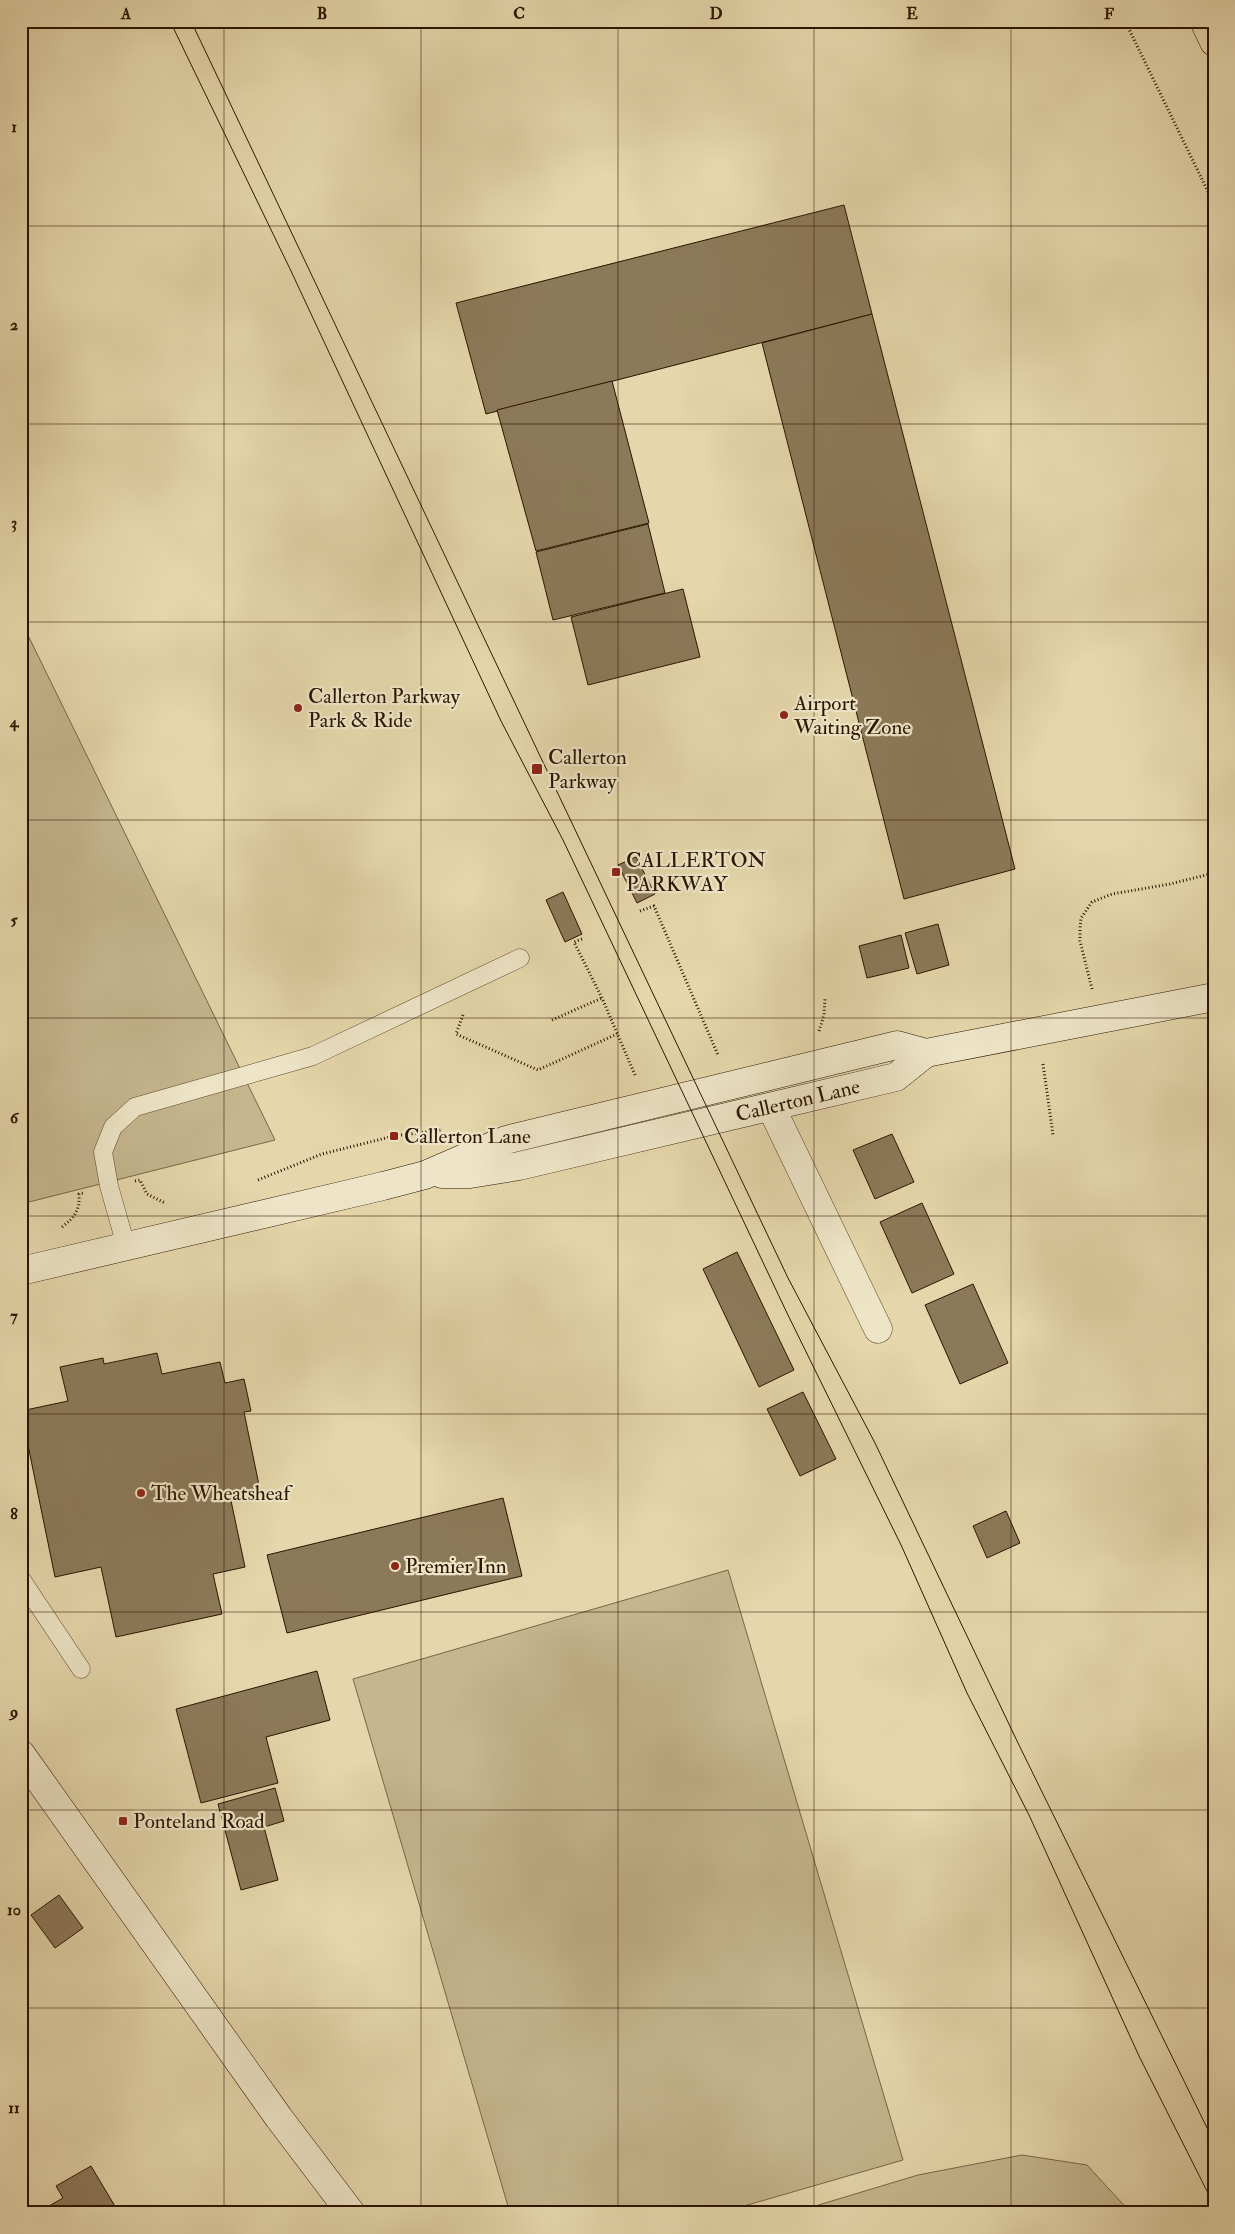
<svg xmlns="http://www.w3.org/2000/svg" width="1235" height="2234" font-family="'IM FELL Double Pica',serif">
	<style>
		.green { fill: #c5b68e; stroke: #786547 }
		.building { fill: #8c7959; stroke: #2b1400 }
		.lines { fill: none; stroke-linecap: round; stroke-linejoin: round }
		.lane-casing { stroke: #5a452b; stroke-width: 19 }
		.street-casing { stroke: #5a452b; stroke-width: 29 }
		.secondary-casing { stroke: #2b1400; stroke-width: 29 }
		.highway-casing { stroke: #2b1400; stroke-width: 29 }
		.path { stroke: #2b1400; stroke-width: 3; stroke-dasharray: 1 2.5; stroke-linecap: butt }
		.lane { stroke: #eee5c8; stroke-width: 18 }
		.street { stroke: #eee5c8; stroke-width: 28 }
		.secondary { stroke: #eee5c8; stroke-width: 28 }
		.highway { stroke: #e5d7ab; stroke-width: 28 }
		.tram { stroke: #2b1400; stroke-width: 1 }
		.grid { fill: none; stroke: #2b1400; stroke-width: 1; stroke-opacity: 0.55 }
		.poi-dot { fill: #8f2418; stroke: #eee5c8; stroke-width: 2 }
		.labels { text-anchor: middle; stroke-width: 4.5; stroke-linejoin: round; paint-order: stroke }
		.poi-label { font-size: 21px; fill: #2b1400; stroke: #eee5c8; text-anchor: start }
		.street-label { font-size: 21px; fill: #2b1400; stroke: #eee5c8 }
		.neatline { fill: none; stroke: #2b1400; stroke-width: 2 }
		.grid-label { font-size: 16px; text-anchor: middle; font-weight: bold; fill: #2b1400 }
	</style>
	<rect width="100%" height="100%" fill="#e5d7ab"/>
	<filter id="stains"><feTurbulence type="fractalNoise" baseFrequency=".004" numOctaves="4"/><feColorMatrix values="0 0 0 0 .2 0 0 0 0 .09 0 0 0 0 .02 0 0 0 .5 -.17"/></filter>
	<radialGradient id="worn" r=".72"><stop offset=".6" stop-color="#630" stop-opacity="0"/><stop offset="1" stop-color="#630" stop-opacity=".3"/></radialGradient>
	<!-- green -->
	<g class="green">
		<polygon points="21,621 275,1140 21,1204"/>
		<polygon points="728,1570 903,2160 720,2213 510,2213 353,1679"/>
		<polygon points="1022,2155 1087,2165 1131,2213 792,2213 918,2175"/>
	</g>
	<!-- building -->
	<g class="building">
		<polygon points="844,205 872,314 486,414 456,303"/>
		<polygon points="872,314 1015,869 904,899 762,343"/>
		<polygon points="612,381 649,523 536,551 497,410"/>
		<polygon points="648,524 665,593 553,620 536,552"/>
		<polygon points="683,589 700,657 588,685 571,617"/>
		<polygon points="636,857 655,894 637,903 618,865"/>
		<polygon points="563,892 582,934 565,942 546,900"/>
		<polygon points="938,924 949,965 917,974 905,933"/>
		<polygon points="901,935 909,968 867,978 859,946"/>
		<polygon points="892,1134 914,1182 875,1199 853,1150"/>
		<polygon points="922,1203 954,1274 912,1293 880,1222"/>
		<polygon points="737,1252 794,1370 759,1387 703,1269"/>
		<polygon points="973,1284 1008,1363 960,1384 925,1305"/>
		<polygon points="157,1353 162,1374 220,1362 225,1383 244,1379 251,1411 244,1412 260,1490 230,1496 245,1567 213,1574 222,1614 116,1637 101,1567 55,1577 21,1411 68,1401 60,1367 103,1358 104,1364"/>
		<polygon points="803,1392 836,1459 800,1476 767,1409"/>
		<polygon points="503,1498 522,1576 287,1633 267,1555"/>
		<polygon points="1006,1511 1020,1543 987,1558 973,1526"/>
		<polygon points="317,1671 330,1720 266,1737 278,1783 201,1803 176,1709"/>
		<polygon points="275,1788 284,1821 264,1827 278,1880 241,1890 218,1804"/>
		<polygon points="59,1895 83,1928 55,1948 31,1915"/>
		<polygon points="91,2166 119,2213 53,2213 49,2206 63,2198 56,2186"/>
	</g>
	<g class="lines">
		<defs>
			<g id="lane">
				<polyline points="126,1246 109,1186 103,1152 113,1127 135,1107 313,1056 520,958"/>
				<polyline points="21,1579 81,1669"/>
			</g>
			<polyline id="street" points="771,1107 878,1329"/>
			<g id="secondary">
				<path id="s1" d="M442,1174H470L519,1166L896,1077L926,1053"/>
				<polyline points="21,1271 383,1186 425,1175 506,1140 897,1045 926,1053 1214,997"/>
				<polyline points="21,1754 279,2118 351,2213"/>
			</g>
			<polyline id="highway" points="1204,21 1214,42"/>
		</defs>
		<!-- lane casing -->
		<use href="#lane" class="lane-casing"/>
		<!-- street casing -->
		<use href="#street" class="street-casing"/>
		<!-- secondary casing -->
		<use href="#secondary" class="secondary-casing"/>
		<!-- highway casing -->
		<use href="#highway" class="highway-casing"/>
		<!-- path -->
		<g class="path">
			<polyline points="1125,21 1214,204"/>
			<polyline points="640,911 654,906 718,1055"/>
			<polyline points="582,939 574,942 602,998 635,1075"/>
			<polyline points="1092,989 1080,941 1080,929 1081,918 1092,902 1112,894 1170,884 1214,873"/>
			<polyline points="463,1015 456,1034 538,1070 617,1034"/>
			<polyline points="552,1020 602,998"/>
			<polyline points="819,1031 824,1015 825,999"/>
			<polyline points="1043,1064 1053,1135"/>
			<polyline points="258,1180 322,1154 394,1136 442,1130"/>
			<polyline points="135,1181 140,1180 147,1194 165,1203"/>
			<path d="M62,1227C75,1217 80,1210 79,1194L83,1193"/>
		</g>
		<!-- lane -->
		<use href="#lane" class="lane"/>
		<!-- street -->
		<use href="#street" class="street"/>
		<!-- secondary -->
		<use href="#secondary" class="secondary"/>
		<!-- highway -->
		<use href="#highway" class="highway"/>
		<!-- tram -->
		<g class="tram">
			<polyline points="170,21 291,271 501,721 563,840 787,1313 902,1547 967,1693 1029,1815 1139,2056 1214,2205"/>
			<polyline points="191,21 788,1278 875,1443 1018,1743 1214,2142"/>
		</g>
	</g>
	<!-- grid -->
	<path class="grid" d="M224,21V2213M421,21V2213M618,21V2213M814,21V2213M1011,21V2213M21,226H1214M21,424H1214M21,622H1214M21,820H1214M21,1018H1214M21,1216H1214M21,1414H1214M21,1612H1214M21,1810H1214M21,2008H1214"/>
	<!-- markers -->
	<g class="poi-dot">
		<circle cx="298" cy="708" r="5"/>
		<circle cx="784" cy="715" r="5"/>
		<rect x="531" y="763" width="12" height="12" rx="2.5"/>
		<rect x="611" y="867" width="10" height="10" rx="2.5"/>
		<rect x="389" y="1131" width="10" height="10" rx="2.5"/>
		<circle cx="141" cy="1493" r="5"/>
		<circle cx="395" cy="1566" r="5"/>
		<rect x="118" y="1816" width="10" height="10" rx="2.5"/>
	</g>
	<g class="labels">
		<!-- poi labels -->
		<g class="poi-label">
			<text x="308" y="703">Callerton Parkway<tspan x="308" dy="24">Park &amp; Ride</tspan></text>
			<text x="794" y="710">Airport<tspan x="794" dy="24">Waiting Zone</tspan></text>
			<text x="548" y="764">Callerton<tspan x="548" dy="24">Parkway</tspan></text>
			<text x="626" y="867">CALLERTON<tspan x="626" dy="24">PARKWAY</tspan></text>
			<text x="404" y="1143">Callerton Lane</text>
			<text x="151" y="1500">The Wheatsheaf</text>
			<text x="405" y="1573">Premier Inn</text>
			<text x="133" y="1828">Ponteland Road</text>
		</g>
		<!-- street labels -->
		<g class="street-label">
			<text dy="7" stroke="none"><textPath href="#s1" startOffset="364">Callerton Lane</textPath></text>
		</g>
	</g>
	<!-- margin -->
	<rect width="1235" height="2234" fill="none" stroke="#e5d7ab" stroke-width="55"/>
	<rect x="28" y="28" width="1180" height="2178" class="neatline"/>
	<g class="grid-label">
		<text x="126" y="19">A</text>
		<text x="322" y="19">B</text>
		<text x="519" y="19">C</text>
		<text x="716" y="19">D</text>
		<text x="912" y="19">E</text>
		<text x="1109" y="19">F</text>
		<text x="14" y="132">1</text>
		<text x="14" y="330">2</text>
		<text x="14" y="528">3</text>
		<text x="14" y="727">4</text>
		<text x="14" y="925">5</text>
		<text x="14" y="1123">6</text>
		<text x="14" y="1321">7</text>
		<text x="14" y="1519">8</text>
		<text x="14" y="1717">9</text>
		<text x="14" y="1915">10</text>
		<text x="14" y="2113">11</text>
	</g>
	<rect width="100%" height="100%" filter="url(#stains)"/>
	<rect width="100%" height="100%" fill="url(#worn)"/>
</svg>
